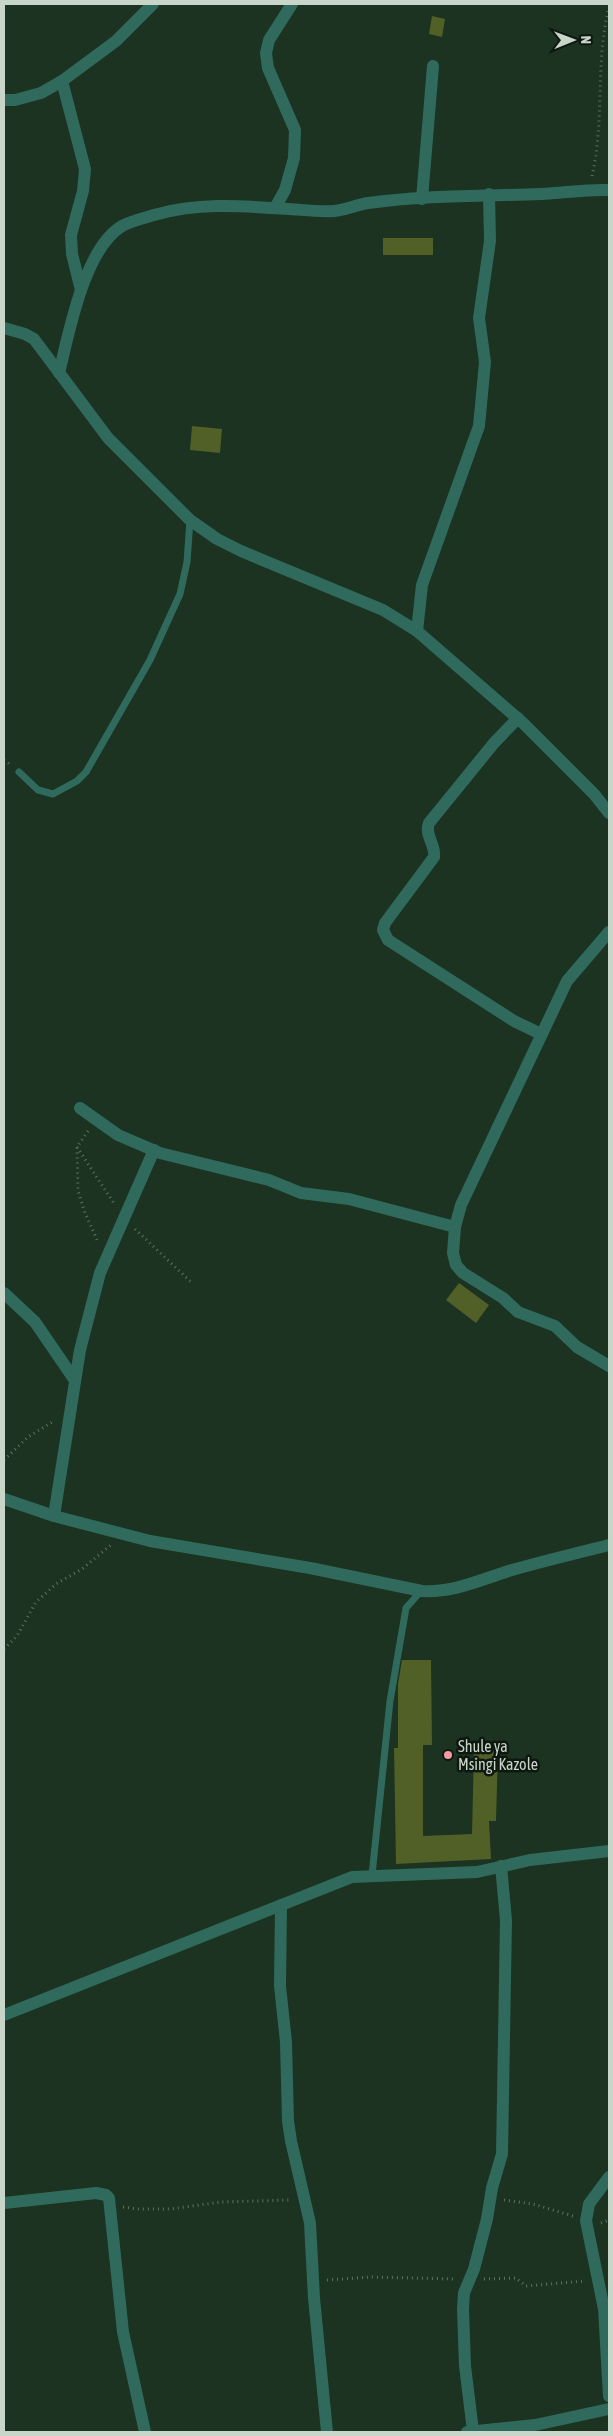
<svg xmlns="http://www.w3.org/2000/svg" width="613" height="2436" font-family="'Asap Condensed',sans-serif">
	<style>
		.building { fill: #506026 }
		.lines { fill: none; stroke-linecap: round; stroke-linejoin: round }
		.path { stroke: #5d7261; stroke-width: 3; stroke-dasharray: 1 4; stroke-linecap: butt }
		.service { stroke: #2f6a5d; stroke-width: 7 }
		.minor { stroke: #2f6a5d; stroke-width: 12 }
		.poi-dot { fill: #f49aa2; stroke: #0e1810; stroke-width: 2 }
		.labels { text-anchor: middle; stroke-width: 5; stroke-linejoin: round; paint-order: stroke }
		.poi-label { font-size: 16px; fill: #c8d6ca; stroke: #0e1810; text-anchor: start }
	</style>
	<rect width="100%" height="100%" fill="#1b3320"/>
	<!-- building -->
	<g class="building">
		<polygon points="432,16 445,19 442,37 429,34"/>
		<rect x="383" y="238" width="50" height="17"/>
		<polygon points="192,426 222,429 220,453 190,450"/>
		<polygon points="459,1283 489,1305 476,1323 446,1300"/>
		<polygon points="402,1660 431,1660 432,1745 423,1745 423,1836 472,1834 474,1750 498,1750 496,1821 489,1821 491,1859 396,1864 394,1748 398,1748 398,1684"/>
	</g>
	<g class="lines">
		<!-- path -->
		<g class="path">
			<path d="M592,176C605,120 595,62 609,7"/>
			<polyline points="4,760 11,765"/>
			<polyline points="88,1131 77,1147 78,1191 85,1213 98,1242"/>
			<polyline points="77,1147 115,1205"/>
			<polyline points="135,1229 192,1283"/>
			<polyline points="4,1460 28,1437 54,1421"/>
			<polyline points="4,1649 17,1636 36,1602 56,1584 82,1569 111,1545"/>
			<polyline points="504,2200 533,2204 573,2216"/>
			<polyline points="123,2207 137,2209 171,2209 221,2202 290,2200"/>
			<polyline points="601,2223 609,2220"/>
			<polyline points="484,2279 516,2278 526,2286 585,2281"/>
			<polyline points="327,2280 370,2277 455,2279"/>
		</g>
		<!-- service -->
		<g class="service">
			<polyline points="19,772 38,790 53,794 77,781 86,772 150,660 180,594 187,562 190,520"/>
			<polyline points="372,1875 390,1701 406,1608 421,1591"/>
		</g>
		<!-- minor -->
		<g class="minor">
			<polyline points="62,81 85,169 83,191 71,235 72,254 81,290"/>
			<polyline points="4,100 15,100 41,93 62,81 116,41 153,4"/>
			<polyline points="422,199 433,66"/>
			<polyline points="275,208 285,190 294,158 295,130 268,68 266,53 269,40 292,4"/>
			<polyline points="4,328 25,334 34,339 108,438 190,520 217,539 241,551 383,610 417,631 523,723 594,794 609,813"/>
			<path d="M59,373C69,333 84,249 122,226C131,221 144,218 154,215C199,202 243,206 289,209C304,210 319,212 334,211C346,210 356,205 368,203C425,195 484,196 541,194C564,193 586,189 609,190"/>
			<polyline points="417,631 422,585 479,426 485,362 479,318 490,241 489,194"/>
			<path d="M518,718L494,743L429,823C424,835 436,845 434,857L385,923L383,930L388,940L514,1021L541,1034"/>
			<polyline points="609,932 567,981 461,1205 455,1227 453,1253 456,1265 463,1273 503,1298 518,1312 555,1326 577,1347 609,1366"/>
			<polyline points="80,1108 118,1135 160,1153 269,1180 301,1193 349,1199 455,1227"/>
			<polyline points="4,1293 35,1322 74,1379"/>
			<path d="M4,1499L54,1516L150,1541L310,1568L422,1591C454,1593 482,1579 512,1570C544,1561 577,1553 609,1545"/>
			<polyline points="54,1516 80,1350 100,1273 154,1150"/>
			<polyline points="281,1905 280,1986 286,2042 288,2121 291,2141 310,2223 314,2298 327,2432"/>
			<polyline points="4,2015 352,1877 477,1872 530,1860 609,1851"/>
			<polyline points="609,2177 589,2204 586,2221 604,2309 609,2396"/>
			<polyline points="4,2203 96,2193 106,2195 109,2198 123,2332 145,2432"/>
			<polyline points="473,2431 465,2366 463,2309 464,2293 474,2269 487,2219 492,2188 502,2154 506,1920 501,1866"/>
			<polyline points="467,2432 535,2425 609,2409"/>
		</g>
	</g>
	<!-- markers -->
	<circle class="poi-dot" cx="448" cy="1755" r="5"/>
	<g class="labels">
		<!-- poi labels -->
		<g class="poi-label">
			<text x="458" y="1752">Shule ya<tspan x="458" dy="18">Msingi Kazole</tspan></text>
		</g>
	</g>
	<!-- border -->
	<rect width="613" height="2436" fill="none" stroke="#c8d6ca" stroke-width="10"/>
	<!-- north arrow -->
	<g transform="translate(573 40) rotate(89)" stroke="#0e1810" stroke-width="4" paint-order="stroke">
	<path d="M0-4L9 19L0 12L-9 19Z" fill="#c8d6ca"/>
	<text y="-8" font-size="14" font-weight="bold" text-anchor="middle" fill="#c8d6ca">N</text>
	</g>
</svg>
